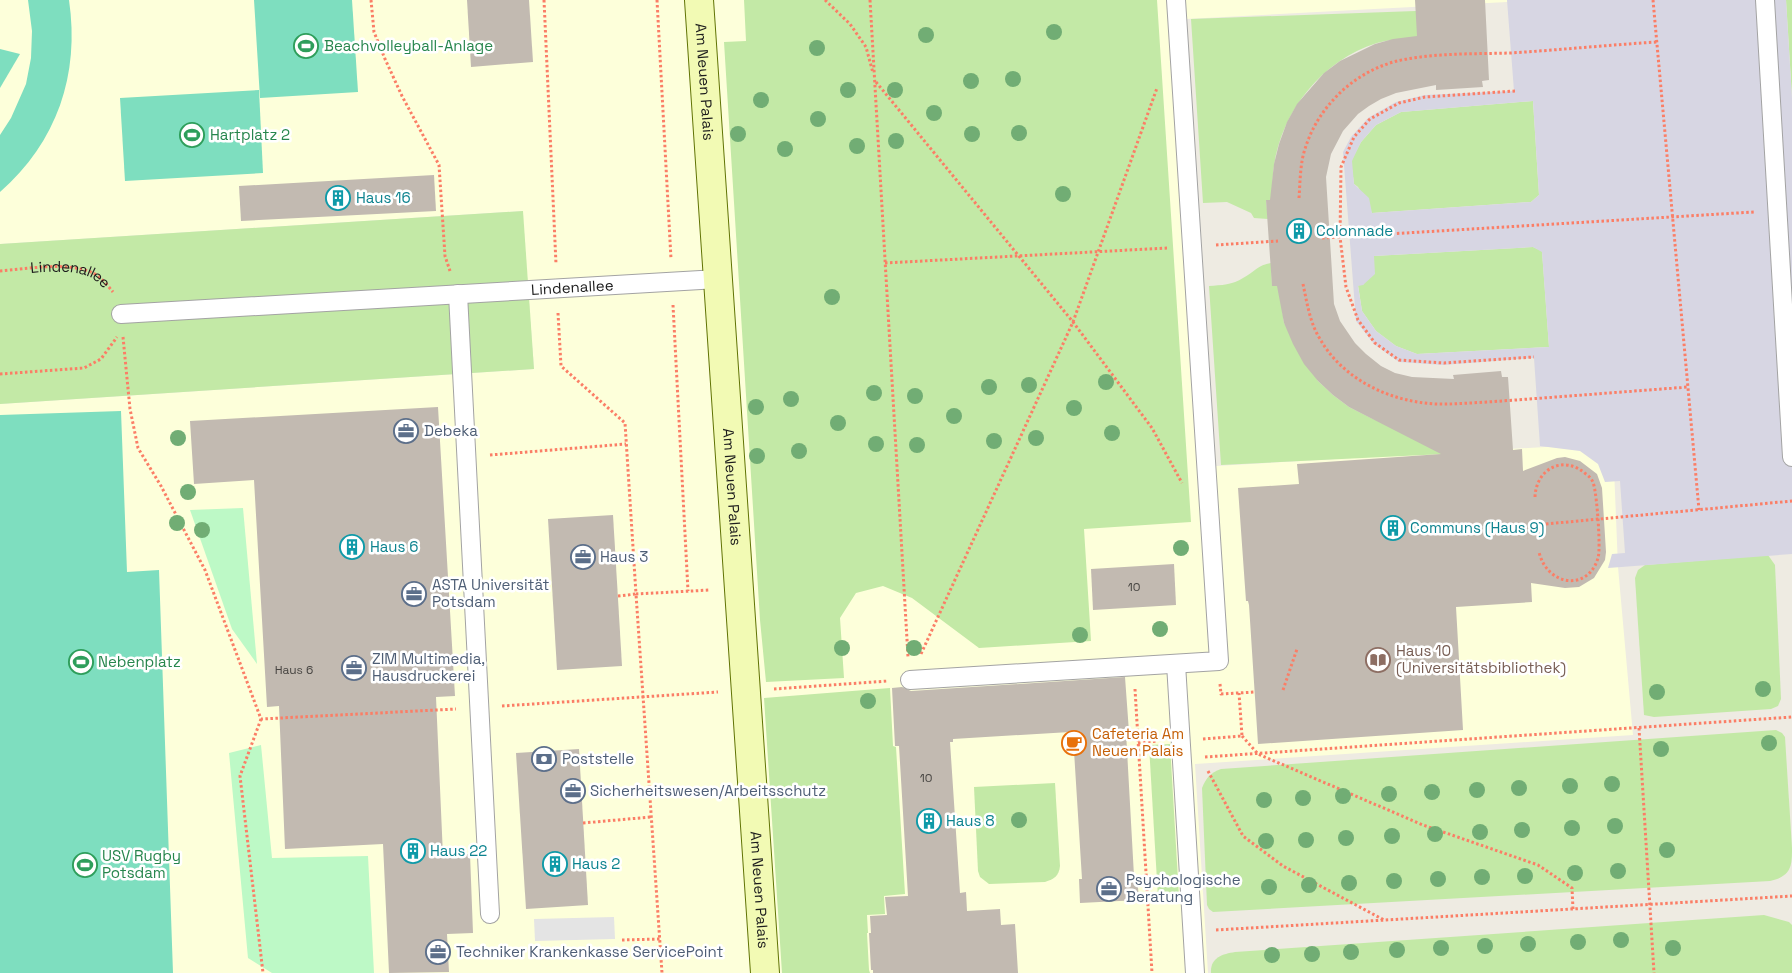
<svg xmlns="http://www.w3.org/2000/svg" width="1792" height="973" font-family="'Space Grotesk',sans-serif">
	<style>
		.education { fill: #fdffda }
		.grass { fill: #c3e9a6 }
		.park { fill: #bdf9c6 }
		.pitch { fill: #7edebf }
		.parking { fill: #e4e4e4 }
		.plaza { fill: #d7d6e3; fill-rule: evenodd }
		.building { fill: #c2bab1 }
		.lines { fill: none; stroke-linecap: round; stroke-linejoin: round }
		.lane-casing { stroke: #a3a3a3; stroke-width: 20 }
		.secondary-casing { stroke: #607304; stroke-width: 30 }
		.path { stroke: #fb7e66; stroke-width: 3; stroke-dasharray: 2.5 2.5; stroke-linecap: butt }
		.lane { stroke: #fff; stroke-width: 18 }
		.secondary { stroke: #f2fab4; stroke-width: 28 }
		.tree { fill: #71ad74 }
		.labels { text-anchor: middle; stroke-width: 5; stroke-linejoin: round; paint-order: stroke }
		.number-label { font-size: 12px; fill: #464441 }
		.leisure-label { font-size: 15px; fill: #27864d; stroke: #fff; text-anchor: start }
		.street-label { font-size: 15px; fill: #1c1c1c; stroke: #fff }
		.culture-label { font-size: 15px; fill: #0d838f; stroke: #fff; text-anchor: start }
		.service-label { font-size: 15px; fill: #4e5e75; stroke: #fff; text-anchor: start }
		.education-label { font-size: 15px; fill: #785e54; stroke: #fff; text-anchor: start }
		.food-label { font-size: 15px; fill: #c56008; stroke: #fff; text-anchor: start }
	</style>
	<rect width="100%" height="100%" fill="#eeebe2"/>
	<!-- education -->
	<polygon class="education" points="0,0 1546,0 1186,19 1216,466 1613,443 1618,567 1633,735 1195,764 1208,973 0,973 0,404 534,369 522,211 0,244"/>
	<!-- grass -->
	<g class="grass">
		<polygon points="744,0 1157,0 1191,522 1084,529 1091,641 979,648 912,598 883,586 856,593 840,618 844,678 766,682 760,620 724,42 746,41"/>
		<polygon points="1786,0 1792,0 1792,97"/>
		<path d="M1443,10L1445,36C1422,38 1399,37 1377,43C1323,60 1282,110 1274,166C1272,177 1273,188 1273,200H1266L1268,219L1254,218L1251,213L1227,202L1203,203L1191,19Z"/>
		<polygon points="1533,101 1539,195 1531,202 1372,213 1358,187 1354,184 1351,161 1361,142 1376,125 1401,112"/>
		<polygon points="523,211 534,369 0,404 0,244"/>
		<polygon points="1533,247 1542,251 1549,347 1417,354 1396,346 1376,331 1362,311 1358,285 1363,285 1374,256"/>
		<path d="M1271,263L1272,286H1279L1284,323L1318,381L1333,395L1349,407L1373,419L1393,426L1444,454L1221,465L1209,286C1221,285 1233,285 1243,278C1254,272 1258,265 1271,263Z"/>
		<polygon points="1768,555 1775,565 1781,699 1778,706 1771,709 1654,717 1644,715 1635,578 1638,570 1645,565"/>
		<polygon points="890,688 893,746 896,747 905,894 884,896 885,914 867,915 868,933 867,933 869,970 870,973 782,973 764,698"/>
		<path d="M1776,730L1782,733L1785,737L1792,848C1792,867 1791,876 1770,881L1213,912L1209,909L1207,905L1202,788C1206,778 1210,773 1221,769Z"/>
		<polygon points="1170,744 1179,897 1158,898 1149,745"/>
		<path d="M1055,783L1060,866C1059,876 1054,879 1045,882L989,884L980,877L978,871L974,787Z"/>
		<path d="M1764,915L1789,922L1792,925V973H1211C1210,958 1222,954 1235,952Z"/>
	</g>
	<!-- park -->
	<g class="park">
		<polygon points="243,508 257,664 232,629 190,510"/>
		<polygon points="261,745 272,858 368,856 374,973 272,973 248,958 229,753"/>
	</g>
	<!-- pitch -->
	<g class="pitch">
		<path d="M28,0H69C80,75 57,142 0,192V135L11,118L26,84L31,58L32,31Z"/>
		<polygon points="254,0 352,0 358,92 260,98"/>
		<polygon points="0,49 20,54 0,88"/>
		<polygon points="259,90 263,173 125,181 120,98"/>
		<polygon points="121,411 127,572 159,570 173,973 0,973 0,415"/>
	</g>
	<!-- parking -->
	<polygon class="parking" points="614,917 615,939 535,941 534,919"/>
	<!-- plaza -->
	<path class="plaza" d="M1507,0H1786L1792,98V554L1608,568L1612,554L1625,553L1620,481L1605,482L1598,464L1580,451L1540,446L1534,358L1443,365L1399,362L1374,344L1356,321L1343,152L1351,137L1368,118L1396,102L1425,95L1514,91ZM1533,101L1539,195L1531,202L1372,213L1369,198L1354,184L1352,161L1361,142L1376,125L1401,112ZM1533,247L1542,252L1549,347L1417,354L1396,346L1376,331L1362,311L1358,286L1363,285L1375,274L1374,256Z"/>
	<!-- building -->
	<g class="building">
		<polygon points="467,0 529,0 533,62 471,67"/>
		<polygon points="1415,0 1485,0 1489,80 1482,81 1483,87 1436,90 1436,85 1396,93 1381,99 1369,106 1358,114 1343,131 1331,154 1326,177 1334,304 1340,321 1355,343 1366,354 1381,366 1395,373 1412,377 1454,379 1453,375 1501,371 1502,377 1508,377 1513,450 1522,449 1523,471 1557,458 1565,457 1580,461 1597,474 1602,488 1606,552 1605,560 1594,578 1579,587 1565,588 1531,583 1532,602 1456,607 1463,730 1258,744 1249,605 1248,601 1246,601 1238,488 1299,484 1297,464 1441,454 1349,407 1333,395 1318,381 1304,364 1293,344 1284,323 1277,286 1272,286 1266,200 1270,200 1274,164 1279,144 1287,122 1297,104 1324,73 1340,61 1375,44 1393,39 1417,36"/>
		<polygon points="434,175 436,211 241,221 239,186"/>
		<polygon points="438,407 455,696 436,697 443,856 470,854 473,933 447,934 449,972 389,973 383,844 285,849 279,706 267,707 254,480 194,484 190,421"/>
		<polygon points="613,515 622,666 557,670 548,519"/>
		<polygon points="1174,564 1176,605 1093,610 1091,569"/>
		<polygon points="1125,677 1129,732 1126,732 1134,876 1137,875 1139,900 1080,903 1079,879 1082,879 1073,735 1070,735 1070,732 953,739 953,742 950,742 960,893 966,892 967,911 1000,909 1001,925 1015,924 1018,973 873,973 873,970 871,970 869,933 871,933 870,916 887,915 885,897 908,896 899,746 895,746 892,688 902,687 911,691"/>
		<polygon points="579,749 588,905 526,909 516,753"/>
	</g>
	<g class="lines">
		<defs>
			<g id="lane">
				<polyline points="1765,0 1792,457"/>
				<polyline points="458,294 490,914"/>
				<path id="s2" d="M121,314L718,279"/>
				<polyline points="1176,664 1195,973"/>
				<polyline points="910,680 1219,661 1176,0"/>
			</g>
			<g id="secondary">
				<path id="s3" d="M699,0L765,973"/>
			</g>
		</defs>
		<!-- lane casing -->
		<use href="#lane" class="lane-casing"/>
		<!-- secondary casing -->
		<use href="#secondary" class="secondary-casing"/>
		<!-- path -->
		<g class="path">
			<polyline points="371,0 374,32 385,59 402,96 439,165 445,256 450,271"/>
			<polyline points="544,0 556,264"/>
			<polyline points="657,0 671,259"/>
			<polyline points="825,0 850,24 866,47 873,73"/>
			<polyline points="870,0 908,657"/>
			<polyline points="1653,0 1699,510"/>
			<polyline points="876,82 1073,322 1152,428 1182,483"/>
			<polyline points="1515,91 1425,97 1399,103 1370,119 1354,137 1341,167 1340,237 1346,287 1358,320 1375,343 1399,360 1444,363 1534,357"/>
			<path d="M1299,198C1300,184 1300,170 1303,156C1315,107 1357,67 1407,59C1441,53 1476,54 1510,53C1559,50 1608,45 1657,42"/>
			<polyline points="1322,238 1754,212"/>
			<polyline points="1216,245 1278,241"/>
			<polyline points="885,263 1167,248"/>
			<path id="s1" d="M0,271C27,269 68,261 93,273C101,277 108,286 113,292"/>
			<path d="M1303,284C1307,303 1310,323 1320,339C1345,383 1399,406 1449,404C1475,403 1502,401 1529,399C1582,395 1635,391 1688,387"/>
			<polyline points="673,305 688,591"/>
			<polyline points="558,313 561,366 625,423 636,594 710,590"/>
			<polyline points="123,337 130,409 138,448 161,486 205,570 261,719 456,709"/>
			<polyline points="0,374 84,368 101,359 117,337"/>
			<polyline points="490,455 626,444"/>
			<path d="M1535,497C1536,469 1563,454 1586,474C1590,477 1593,480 1594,486C1597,497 1601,549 1598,558C1588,592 1547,586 1539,552"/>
			<polyline points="1546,524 1792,501"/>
			<polyline points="618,596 636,594 662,973"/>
			<polyline points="921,654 1073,322 1157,88"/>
			<polyline points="1220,684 1221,694 1255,692"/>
			<polyline points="774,689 888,681"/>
			<polyline points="1135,689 1152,973"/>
			<polyline points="1283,690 1297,649"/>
			<polyline points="502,706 718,692"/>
			<polyline points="261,719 240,776 263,973"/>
			<polyline points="1639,728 1654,973"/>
			<polyline points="1242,736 1258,754 1423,825 1538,865 1572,888 1573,909"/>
			<polyline points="1203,739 1242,736 1239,693"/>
			<polyline points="1138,743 1157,741"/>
			<polyline points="1205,757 1792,717"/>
			<polyline points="1208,771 1243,836 1283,866 1384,920"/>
			<polyline points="583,823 651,817"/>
			<polyline points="1216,930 1792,896"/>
			<polyline points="622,940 660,939"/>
		</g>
		<!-- lane -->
		<use href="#lane" class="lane"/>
		<!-- secondary -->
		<use href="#secondary" class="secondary"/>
	</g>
	<!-- trees -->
	<g class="tree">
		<circle cx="1054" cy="32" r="8"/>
		<circle cx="926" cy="35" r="8"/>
		<circle cx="817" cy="48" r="8"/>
		<circle cx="1013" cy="79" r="8"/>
		<circle cx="971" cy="81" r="8"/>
		<circle cx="848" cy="90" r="8"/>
		<circle cx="895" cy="90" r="8"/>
		<circle cx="761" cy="100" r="8"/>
		<circle cx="934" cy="113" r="8"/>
		<circle cx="818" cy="119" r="8"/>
		<circle cx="1019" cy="133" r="8"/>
		<circle cx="738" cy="134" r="8"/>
		<circle cx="972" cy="134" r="8"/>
		<circle cx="896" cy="141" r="8"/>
		<circle cx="857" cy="146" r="8"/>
		<circle cx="785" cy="149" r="8"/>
		<circle cx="1063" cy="194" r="8"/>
		<circle cx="832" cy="297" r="8"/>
		<circle cx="1106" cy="382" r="8"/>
		<circle cx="1029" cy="385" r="8"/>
		<circle cx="989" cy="387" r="8"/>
		<circle cx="874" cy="393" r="8"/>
		<circle cx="915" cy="396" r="8"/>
		<circle cx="791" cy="399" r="8"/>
		<circle cx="756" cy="407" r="8"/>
		<circle cx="1074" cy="408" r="8"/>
		<circle cx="954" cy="416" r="8"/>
		<circle cx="838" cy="423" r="8"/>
		<circle cx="1112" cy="433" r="8"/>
		<circle cx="178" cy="438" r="8"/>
		<circle cx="1036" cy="438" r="8"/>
		<circle cx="994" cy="441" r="8"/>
		<circle cx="876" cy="444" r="8"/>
		<circle cx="917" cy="445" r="8"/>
		<circle cx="799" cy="451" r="8"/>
		<circle cx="757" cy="456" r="8"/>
		<circle cx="188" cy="492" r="8"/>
		<circle cx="177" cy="523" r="8"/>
		<circle cx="202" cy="530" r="8"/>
		<circle cx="1181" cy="548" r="8"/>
		<circle cx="1160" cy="629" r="8"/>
		<circle cx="1080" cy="635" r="8"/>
		<circle cx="842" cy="648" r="8"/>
		<circle cx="914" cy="648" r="8"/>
		<circle cx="1763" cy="689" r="8"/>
		<circle cx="1657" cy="692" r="8"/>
		<circle cx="868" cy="701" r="8"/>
		<circle cx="1769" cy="743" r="8"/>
		<circle cx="1661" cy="749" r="8"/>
		<circle cx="1612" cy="784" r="8"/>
		<circle cx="1570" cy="786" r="8"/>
		<circle cx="1519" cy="788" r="8"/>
		<circle cx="1477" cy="790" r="8"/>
		<circle cx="1432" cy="792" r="8"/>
		<circle cx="1389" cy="794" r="8"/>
		<circle cx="1343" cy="796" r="8"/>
		<circle cx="1303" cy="798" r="8"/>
		<circle cx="1264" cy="800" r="8"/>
		<circle cx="1019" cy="820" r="8"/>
		<circle cx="1615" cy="826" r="8"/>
		<circle cx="1572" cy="828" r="8"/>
		<circle cx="1522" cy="830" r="8"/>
		<circle cx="1480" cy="832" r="8"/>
		<circle cx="1435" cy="834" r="8"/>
		<circle cx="1392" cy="836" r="8"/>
		<circle cx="1346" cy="838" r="8"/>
		<circle cx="1306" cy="840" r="8"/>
		<circle cx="1266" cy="841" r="8"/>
		<circle cx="1667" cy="850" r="8"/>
		<circle cx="1618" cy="871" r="8"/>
		<circle cx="1575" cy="873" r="8"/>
		<circle cx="1525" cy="876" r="8"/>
		<circle cx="1482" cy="877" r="8"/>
		<circle cx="1438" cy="879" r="8"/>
		<circle cx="1394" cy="881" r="8"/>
		<circle cx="1349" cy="883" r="8"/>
		<circle cx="1309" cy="885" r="8"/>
		<circle cx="1269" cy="887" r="8"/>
		<circle cx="1621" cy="940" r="8"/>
		<circle cx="1578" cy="942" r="8"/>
		<circle cx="1528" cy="944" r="8"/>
		<circle cx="1485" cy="946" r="8"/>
		<circle cx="1441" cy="948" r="8"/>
		<circle cx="1673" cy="948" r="8"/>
		<circle cx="1397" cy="950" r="8"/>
		<circle cx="1351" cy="952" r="8"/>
		<circle cx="1312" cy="954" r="8"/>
		<circle cx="1272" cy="955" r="8"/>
	</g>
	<!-- icons -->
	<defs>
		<symbol id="stadium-ring" viewBox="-11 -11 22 22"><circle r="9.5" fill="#fff" stroke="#2e9e5b" stroke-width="1.5"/><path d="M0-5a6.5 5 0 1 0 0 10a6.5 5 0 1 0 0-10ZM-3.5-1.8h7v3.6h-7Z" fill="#2e9e5b"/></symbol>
		<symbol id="building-ring" viewBox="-11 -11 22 22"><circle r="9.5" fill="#fff" stroke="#0f9aa8" stroke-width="1.5"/><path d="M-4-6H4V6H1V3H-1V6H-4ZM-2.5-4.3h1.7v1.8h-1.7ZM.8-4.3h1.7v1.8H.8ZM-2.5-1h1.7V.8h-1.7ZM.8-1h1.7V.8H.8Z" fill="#0f9aa8"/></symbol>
		<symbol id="office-ring" viewBox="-11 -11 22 22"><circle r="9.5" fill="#fff" stroke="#5c6f8a" stroke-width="1.5"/><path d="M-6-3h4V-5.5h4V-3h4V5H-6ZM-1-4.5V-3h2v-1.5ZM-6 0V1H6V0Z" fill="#5c6f8a"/></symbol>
		<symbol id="library-ring" viewBox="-11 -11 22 22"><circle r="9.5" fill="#fff" stroke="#8d6e63" stroke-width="1.5"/><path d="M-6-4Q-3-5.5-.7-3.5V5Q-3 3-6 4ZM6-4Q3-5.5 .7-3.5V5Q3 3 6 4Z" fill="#8d6e63"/></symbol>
		<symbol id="cafe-ring" viewBox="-11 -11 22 22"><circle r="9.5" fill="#fff" stroke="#e8710a" stroke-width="1.5"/><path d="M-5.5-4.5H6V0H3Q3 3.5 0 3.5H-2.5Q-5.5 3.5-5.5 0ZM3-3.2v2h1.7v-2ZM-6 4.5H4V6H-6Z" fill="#e8710a"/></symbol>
		<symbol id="bank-ring" viewBox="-11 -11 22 22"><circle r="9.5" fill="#fff" stroke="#5c6f8a" stroke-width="1.5"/><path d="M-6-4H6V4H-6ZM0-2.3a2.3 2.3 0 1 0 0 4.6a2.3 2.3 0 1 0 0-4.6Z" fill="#5c6f8a"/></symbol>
	</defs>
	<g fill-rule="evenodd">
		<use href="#stadium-ring" x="292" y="32" width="28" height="28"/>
		<use href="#stadium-ring" x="178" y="121" width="28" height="28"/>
		<use href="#building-ring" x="324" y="184" width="28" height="28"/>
		<use href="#building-ring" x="1285" y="217" width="28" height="28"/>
		<use href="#office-ring" x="392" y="417" width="28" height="28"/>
		<use href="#building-ring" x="1379" y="514" width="28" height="28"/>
		<use href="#building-ring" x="338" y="533" width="28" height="28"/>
		<use href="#office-ring" x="569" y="543" width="28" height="28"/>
		<use href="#office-ring" x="400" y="580" width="28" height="28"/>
		<use href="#library-ring" x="1364" y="646" width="28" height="28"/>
		<use href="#stadium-ring" x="67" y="648" width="28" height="28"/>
		<use href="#office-ring" x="340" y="654" width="28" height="28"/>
		<use href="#cafe-ring" x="1060" y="729" width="28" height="28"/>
		<use href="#bank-ring" x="530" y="745" width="28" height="28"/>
		<use href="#office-ring" x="559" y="777" width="28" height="28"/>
		<use href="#building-ring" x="915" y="807" width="28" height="28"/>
		<use href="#building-ring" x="399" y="837" width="28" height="28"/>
		<use href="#building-ring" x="541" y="850" width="28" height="28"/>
		<use href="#stadium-ring" x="71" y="851" width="28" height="28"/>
		<use href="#office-ring" x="1095" y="875" width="28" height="28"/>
		<use href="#office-ring" x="424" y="938" width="28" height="28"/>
	</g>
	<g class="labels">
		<!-- number labels -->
		<g class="number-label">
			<text x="1134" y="591">10</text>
			<text x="294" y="674">Haus 6</text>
			<text x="926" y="782">10</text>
		</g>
		<!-- leisure labels -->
		<g class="leisure-label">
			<text x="324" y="51">Beachvolleyball-Anlage</text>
			<text x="210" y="140">Hartplatz 2</text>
			<text x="98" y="667">Nebenplatz</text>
			<text x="102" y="861">USV Rugby<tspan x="102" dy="17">Potsdam</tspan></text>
		</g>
		<!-- street labels -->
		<g class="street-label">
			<text dy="5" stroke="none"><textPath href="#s3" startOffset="82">Am Neuen Palais</textPath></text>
			<text dy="5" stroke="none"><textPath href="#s1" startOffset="72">Lindenallee</textPath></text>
			<text dy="5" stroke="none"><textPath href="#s2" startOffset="452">Lindenallee</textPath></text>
			<text dy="5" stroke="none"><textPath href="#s3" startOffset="488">Am Neuen Palais</textPath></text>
			<text dy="5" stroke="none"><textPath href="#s3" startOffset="892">Am Neuen Palais</textPath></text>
		</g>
		<!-- culture labels -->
		<g class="culture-label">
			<text x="356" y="203">Haus 16</text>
			<text x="1316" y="236">Colonnade</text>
			<text x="1410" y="533">Communs (Haus 9)</text>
			<text x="370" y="552">Haus 6</text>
			<text x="946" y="826">Haus 8</text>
			<text x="430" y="856">Haus 22</text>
			<text x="572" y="869">Haus 2</text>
		</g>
		<!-- service labels -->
		<g class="service-label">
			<text x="424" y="436">Debeka</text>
			<text x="600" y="562">Haus 3</text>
			<text x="432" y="590">ASTA Universität<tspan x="432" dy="17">Potsdam</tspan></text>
			<text x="372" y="664">ZIM Multimedia,<tspan x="372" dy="17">Hausdruckerei</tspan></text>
			<text x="562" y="764">Poststelle</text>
			<text x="590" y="796">Sicherheitswesen/Arbeitsschutz</text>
			<text x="1126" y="885">Psychologische<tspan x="1126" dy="17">Beratung</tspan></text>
			<text x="456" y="957">Techniker Krankenkasse ServicePoint</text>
		</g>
		<!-- education labels -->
		<g class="education-label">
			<text x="1396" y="656">Haus 10<tspan x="1396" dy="17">(Universitätsbibliothek)</tspan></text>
		</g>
		<!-- food labels -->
		<g class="food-label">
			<text x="1092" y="739">Cafeteria Am<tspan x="1092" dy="17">Neuen Palais</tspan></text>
		</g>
	</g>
</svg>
